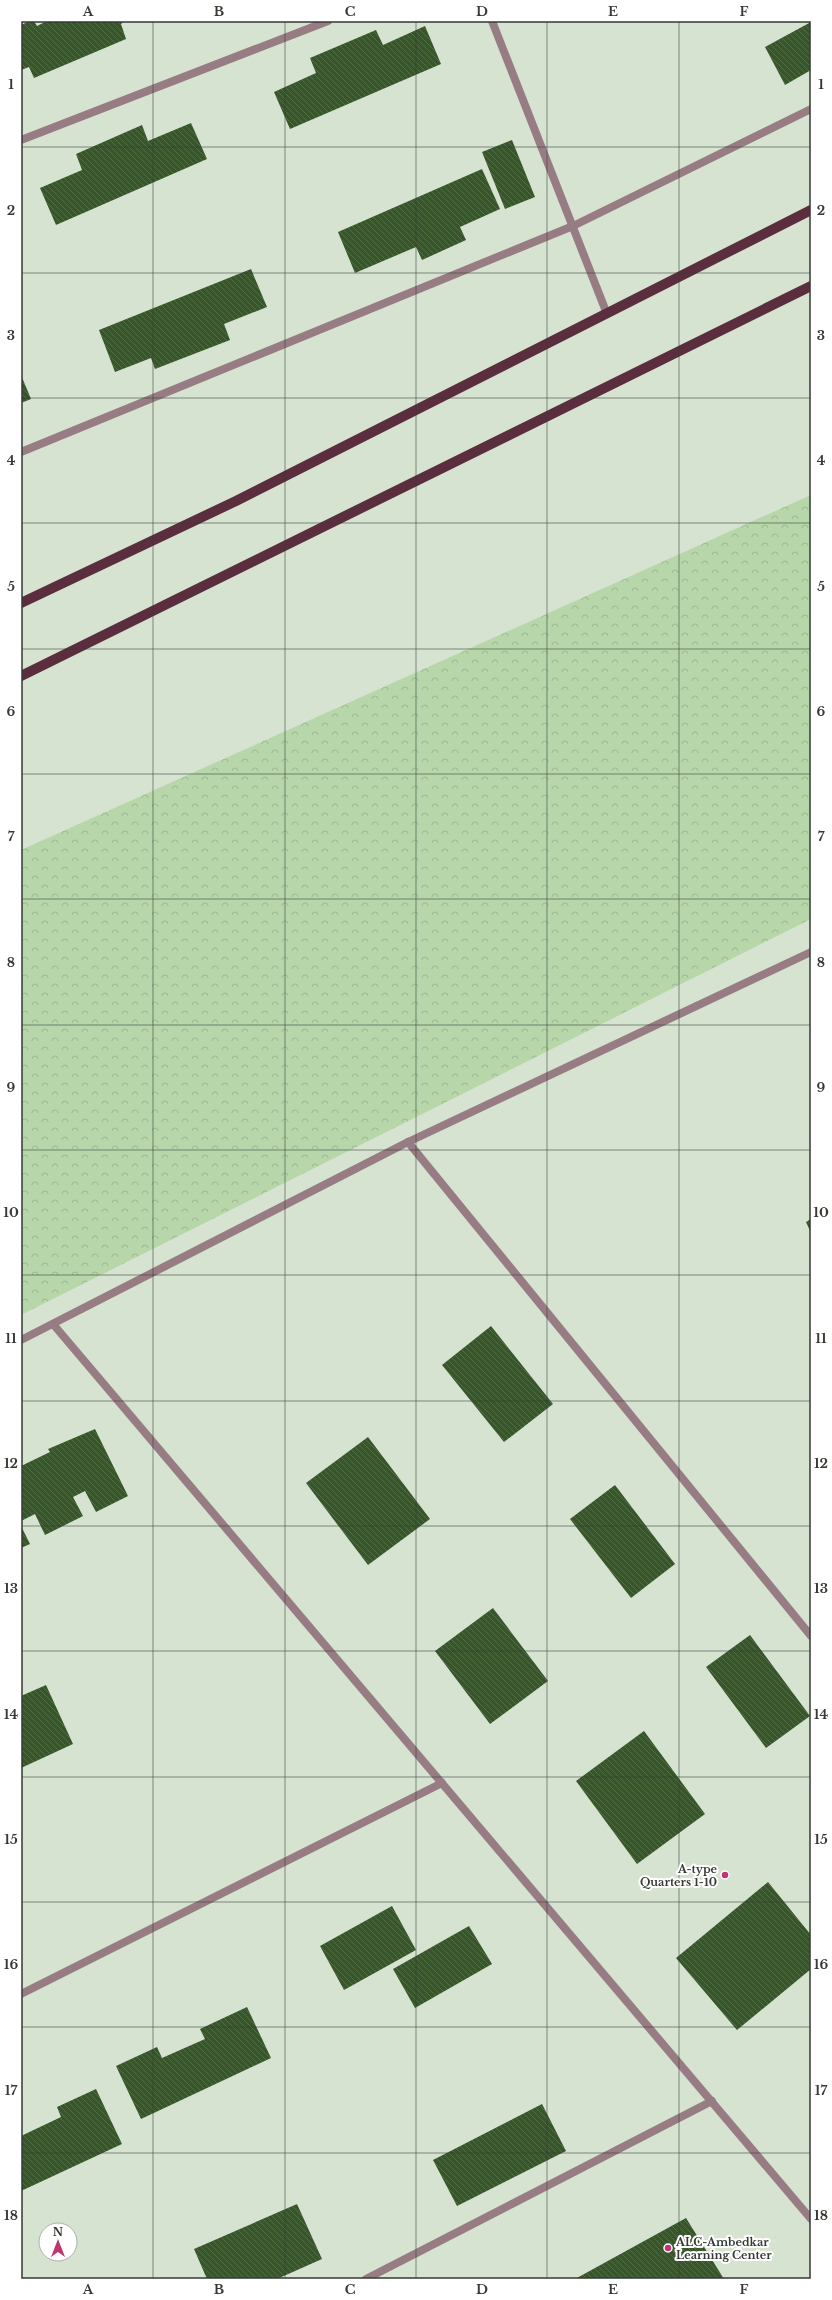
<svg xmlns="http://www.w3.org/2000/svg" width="832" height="2300" font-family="'Libre Baskerville',serif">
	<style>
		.forest { fill: url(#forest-crowns) }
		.building { fill: url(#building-back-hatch) }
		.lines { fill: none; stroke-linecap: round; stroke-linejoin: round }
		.minor { stroke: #987c84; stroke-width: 8 }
		.primary { stroke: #5a2e3d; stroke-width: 10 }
		.grid { fill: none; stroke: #353a33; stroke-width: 1; stroke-opacity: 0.55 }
		.poi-dot { fill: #bf356f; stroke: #fff; stroke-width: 1.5 }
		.labels { text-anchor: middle; stroke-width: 4; stroke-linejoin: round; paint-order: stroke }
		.poi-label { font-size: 11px; font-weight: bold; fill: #353a33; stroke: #fff; text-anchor: end }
		.neatline { fill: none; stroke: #353a33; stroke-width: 1.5 }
		.grid-label { font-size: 13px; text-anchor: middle; font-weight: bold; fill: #353a33 }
	</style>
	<defs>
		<pattern id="forest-crowns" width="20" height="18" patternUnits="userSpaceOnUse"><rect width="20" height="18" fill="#b7d6aa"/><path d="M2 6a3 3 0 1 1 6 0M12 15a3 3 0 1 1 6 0" fill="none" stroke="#9eb893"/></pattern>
		<pattern id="building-back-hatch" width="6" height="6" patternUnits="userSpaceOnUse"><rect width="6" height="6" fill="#375629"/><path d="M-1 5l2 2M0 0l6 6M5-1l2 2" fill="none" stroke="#536c48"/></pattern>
	</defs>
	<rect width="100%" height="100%" fill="#d5e3d0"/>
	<!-- forest -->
	<polygon class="forest" points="811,495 811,919 21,1315 21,850"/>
	<!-- building -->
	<g class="building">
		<polygon points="30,21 34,21 37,26 47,21 124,21 121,24 126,39 34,78 29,67 21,70 21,25"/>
		<polygon points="811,22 811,70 785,85 765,47"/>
		<polygon points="425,26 441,64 290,129 274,92 316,73 310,58 376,30 383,45"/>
		<polygon points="191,123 207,159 56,225 40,188 82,170 76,154 142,125 148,141"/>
		<polygon points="512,140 535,197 505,209 482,152"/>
		<polygon points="482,169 500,209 460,227 466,240 422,260 416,247 355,273 338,232"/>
		<polygon points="251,269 267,307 224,324 230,340 155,369 151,358 115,372 99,330"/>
		<polygon points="21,375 31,399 21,403"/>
		<polygon points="811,1219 811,1233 806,1222"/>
		<polygon points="491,1326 553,1404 504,1442 442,1365"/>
		<polygon points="95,1429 128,1496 96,1512 85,1491 73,1497 83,1516 45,1535 35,1514 21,1521 21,1466 50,1452 48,1449"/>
		<polygon points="368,1437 430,1519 368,1565 306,1483"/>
		<polygon points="615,1485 675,1564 631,1598 570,1519"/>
		<polygon points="21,1526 30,1544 21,1548"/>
		<polygon points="493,1608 548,1681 490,1724 435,1651"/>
		<polygon points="750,1635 810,1716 766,1748 706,1667"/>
		<polygon points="46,1685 73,1744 21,1768 21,1696"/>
		<polygon points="644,1731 705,1814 637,1864 576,1781"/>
		<polygon points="768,1882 811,1935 811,1969 737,2030 676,1958"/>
		<polygon points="392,1906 416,1950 344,1990 320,1946"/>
		<polygon points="469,1926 492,1964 415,2008 393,1969"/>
		<polygon points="247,2007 271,2058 141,2119 116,2066 157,2047 162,2058 205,2039 200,2029"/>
		<polygon points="96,2089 122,2144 21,2191 21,2136 61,2117 57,2107"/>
		<polygon points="542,2104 566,2151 457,2206 433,2160"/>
		<polygon points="297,2204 322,2259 277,2279 207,2279 194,2249"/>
		<polygon points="686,2218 724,2279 575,2279"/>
	</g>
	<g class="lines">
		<!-- minor -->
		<g class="minor">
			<polyline points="492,21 607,314"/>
			<polyline points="21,140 328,21"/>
			<polyline points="21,452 573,226 811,109"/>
			<polyline points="408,1142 811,1636"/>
			<polyline points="53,1324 811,2219"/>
			<polyline points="21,1340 408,1142 811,952"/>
			<polyline points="21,1994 442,1783"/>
			<polyline points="366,2279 712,2101"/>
		</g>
		<!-- primary -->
		<g class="primary">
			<polyline points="21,603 236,501 811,210"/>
			<polyline points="21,676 811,286"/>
		</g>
	</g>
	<!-- grid -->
	<path class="grid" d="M153,21V2279M285,21V2279M416,21V2279M547,21V2279M679,21V2279M21,147H811M21,273H811M21,398H811M21,523H811M21,649H811M21,774H811M21,899H811M21,1025H811M21,1150H811M21,1275H811M21,1401H811M21,1526H811M21,1651H811M21,1777H811M21,1902H811M21,2027H811M21,2153H811"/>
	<!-- markers -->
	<g class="poi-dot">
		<circle cx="725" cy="1875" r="4"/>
		<circle cx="668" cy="2248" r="4"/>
	</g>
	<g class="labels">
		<!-- poi labels -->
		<g class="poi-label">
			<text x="717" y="1873">A-type<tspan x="717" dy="13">Quarters 1-10</tspan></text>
			<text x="676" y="2246" text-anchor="start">ALC-Ambedkar<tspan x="676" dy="13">Learning Center</tspan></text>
		</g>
	</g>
	<!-- border -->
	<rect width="832" height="2300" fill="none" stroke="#ffffff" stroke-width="44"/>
	<!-- north arrow -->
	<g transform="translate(58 2242)"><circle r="19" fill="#ffffff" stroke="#aeb0ad"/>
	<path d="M0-3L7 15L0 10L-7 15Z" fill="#bf356f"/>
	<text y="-6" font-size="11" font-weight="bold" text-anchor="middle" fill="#353a33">N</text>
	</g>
	<rect x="22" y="22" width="788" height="2256" class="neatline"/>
	<g class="grid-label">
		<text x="88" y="16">A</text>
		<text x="219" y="16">B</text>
		<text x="350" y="16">C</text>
		<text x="482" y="16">D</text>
		<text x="613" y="16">E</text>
		<text x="744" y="16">F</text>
		<text x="11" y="89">1</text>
		<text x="821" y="89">1</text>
		<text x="11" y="215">2</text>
		<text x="821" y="215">2</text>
		<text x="11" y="340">3</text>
		<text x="821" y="340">3</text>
		<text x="11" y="465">4</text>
		<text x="821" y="465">4</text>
		<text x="11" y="591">5</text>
		<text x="821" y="591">5</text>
		<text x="11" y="716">6</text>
		<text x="821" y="716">6</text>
		<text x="11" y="841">7</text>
		<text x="821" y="841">7</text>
		<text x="11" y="967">8</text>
		<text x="821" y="967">8</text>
		<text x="11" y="1092">9</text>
		<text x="821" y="1092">9</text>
		<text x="11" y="1217">10</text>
		<text x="821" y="1217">10</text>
		<text x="11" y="1343">11</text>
		<text x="821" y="1343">11</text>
		<text x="11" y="1468">12</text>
		<text x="821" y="1468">12</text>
		<text x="11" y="1593">13</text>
		<text x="821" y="1593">13</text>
		<text x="11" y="1719">14</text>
		<text x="821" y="1719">14</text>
		<text x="11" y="1844">15</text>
		<text x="821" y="1844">15</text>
		<text x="11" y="1969">16</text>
		<text x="821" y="1969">16</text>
		<text x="11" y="2095">17</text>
		<text x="821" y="2095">17</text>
		<text x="11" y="2220">18</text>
		<text x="821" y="2220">18</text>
		<text x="88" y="2294">A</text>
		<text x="219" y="2294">B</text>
		<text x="350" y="2294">C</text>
		<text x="482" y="2294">D</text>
		<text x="613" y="2294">E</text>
		<text x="744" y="2294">F</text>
	</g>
</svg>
